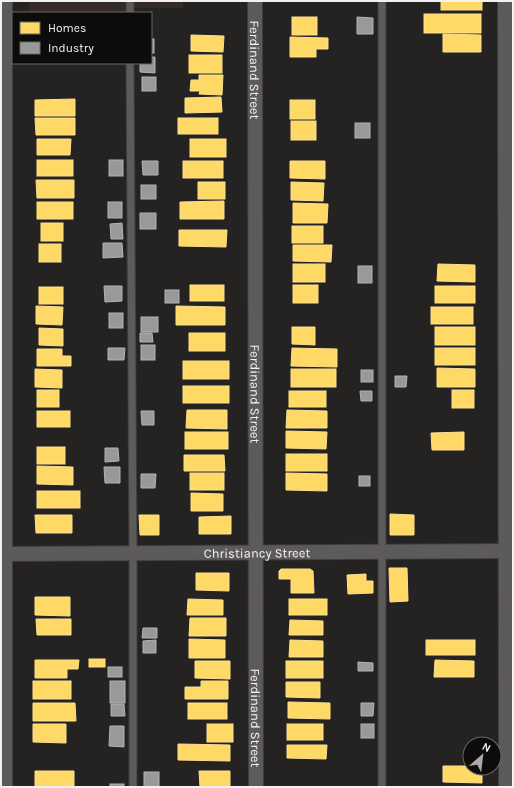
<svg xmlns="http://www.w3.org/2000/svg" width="514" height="788" font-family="Karla,sans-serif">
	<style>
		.built { fill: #342b28 }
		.homes { fill: #ffd966; stroke: #fce090 }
		.industry { fill: #999; stroke: #b4b4b3 }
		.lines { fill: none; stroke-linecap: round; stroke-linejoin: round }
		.lane-casing { stroke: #403e3d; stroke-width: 9 }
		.street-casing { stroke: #403e3d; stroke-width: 16 }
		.lane { stroke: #5d5b5a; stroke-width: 7 }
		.street { stroke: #5d5b5a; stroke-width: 14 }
		.labels { text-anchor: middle; stroke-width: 4; stroke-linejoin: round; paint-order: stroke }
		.street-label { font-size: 13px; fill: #f4f2f1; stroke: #0d0c0b }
	</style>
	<rect width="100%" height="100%" fill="#252321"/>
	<!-- built -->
	<polygon class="built" points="29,1 183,1 183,8 134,8 134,13 29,13"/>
	<!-- homes -->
	<g class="homes">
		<rect x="441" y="1" width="41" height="9"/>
		<rect x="424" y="14" width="57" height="19"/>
		<rect x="292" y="17" width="25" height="18"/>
		<polygon points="443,34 481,35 481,52 443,52"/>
		<polygon points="191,35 224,36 223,52 191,51"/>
		<polygon points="290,37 328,38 328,49 316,49 316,57 290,57"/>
		<rect x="189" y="55" width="33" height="18"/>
		<polygon points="199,75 223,75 222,95 199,94 200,91 190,91 191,80 199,80"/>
		<polygon points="221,97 222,112 185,113 185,98"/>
		<polygon points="75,99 75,116 35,116 35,100"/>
		<rect x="290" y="100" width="25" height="19"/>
		<polygon points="35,118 75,118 75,135 36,135"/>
		<rect x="178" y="118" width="40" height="16"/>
		<rect x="291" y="121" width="25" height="19"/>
		<polygon points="37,139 71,139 70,155 37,155"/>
		<rect x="190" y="139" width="36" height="18"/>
		<rect x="37" y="160" width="36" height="16"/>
		<rect x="183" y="161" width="40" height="17"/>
		<polygon points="290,161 325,161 325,179 290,178"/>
		<polygon points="36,180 74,180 74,198 37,198"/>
		<rect x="198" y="182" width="27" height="17"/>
		<polygon points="291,182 324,183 323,201 291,200"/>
		<polygon points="224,201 224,219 180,219 180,202"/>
		<rect x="37" y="202" width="36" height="17"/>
		<polygon points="293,203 328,204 327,223 293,223"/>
		<rect x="41" y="223" width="22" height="18"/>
		<rect x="292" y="226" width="31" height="17"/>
		<polygon points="179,230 227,230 226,247 179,246"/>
		<rect x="39" y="244" width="22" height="18"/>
		<polygon points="293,245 332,245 331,262 293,261"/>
		<rect x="293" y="264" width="32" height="18"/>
		<polygon points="438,264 475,265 475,282 437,281"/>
		<rect x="190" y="285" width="34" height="16"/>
		<rect x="293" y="285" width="25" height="18"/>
		<rect x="435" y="286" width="40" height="17"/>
		<rect x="39" y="287" width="24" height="17"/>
		<polygon points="36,306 63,307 62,325 36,324"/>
		<polygon points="176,306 225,307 225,325 176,325"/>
		<rect x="431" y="307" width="42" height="17"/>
		<polygon points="292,327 315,327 315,345 292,344"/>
		<rect x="435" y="327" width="40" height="18"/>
		<polygon points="39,328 63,329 63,346 39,345"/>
		<rect x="189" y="333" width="36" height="18"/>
		<polygon points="292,348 337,349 337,367 291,366"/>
		<rect x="435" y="348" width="40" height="17"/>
		<polygon points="37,349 62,349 62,356 71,356 71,366 37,366"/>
		<rect x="183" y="361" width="46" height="18"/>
		<polygon points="437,368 475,369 475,387 437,387"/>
		<polygon points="35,369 62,370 62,388 35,387"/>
		<rect x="291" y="369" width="45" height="18"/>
		<rect x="183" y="386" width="46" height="17"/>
		<rect x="37" y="390" width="22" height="17"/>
		<rect x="452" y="390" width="22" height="18"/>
		<rect x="289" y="391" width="37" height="16"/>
		<polygon points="187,410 227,410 227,429 186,428"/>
		<polygon points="287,410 327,411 327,428 286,428"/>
		<rect x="37" y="411" width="33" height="16"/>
		<polygon points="286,431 327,432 326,449 286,448"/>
		<rect x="185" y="432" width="43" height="17"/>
		<polygon points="464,432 464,450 432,450 431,433"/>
		<rect x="37" y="447" width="28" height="17"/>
		<rect x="286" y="454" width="41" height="17"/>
		<polygon points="184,455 224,455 225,471 184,471"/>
		<polygon points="37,466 73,467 73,485 37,484"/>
		<rect x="190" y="473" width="34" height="17"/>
		<polygon points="286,473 327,474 327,491 286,490"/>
		<rect x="37" y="491" width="43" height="17"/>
		<polygon points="191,493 223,494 223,511 191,511"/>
		<polygon points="390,514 414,515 414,535 390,535"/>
		<polygon points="35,515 72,515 72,533 36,533"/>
		<polygon points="139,515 159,515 159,535 140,535"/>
		<polygon points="231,516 231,534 199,534 199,517"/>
		<polygon points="389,568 407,568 408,601 390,602"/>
		<polygon points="281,569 310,569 313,571 314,593 291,593 291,579 279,579 279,571"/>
		<polygon points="196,573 229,573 229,591 196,590"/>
		<polygon points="366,574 366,581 373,581 373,593 348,594 347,575"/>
		<polygon points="35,597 70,597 70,616 35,615"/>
		<polygon points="188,599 223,600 223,615 187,615"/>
		<rect x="289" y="599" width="38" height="16"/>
		<polygon points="190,618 226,618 226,636 189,636"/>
		<polygon points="36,619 71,619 71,635 37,635"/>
		<polygon points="290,620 323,621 323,635 289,635"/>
		<polygon points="189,639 225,640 225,658 189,658"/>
		<polygon points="290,640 323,641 323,657 289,657"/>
		<rect x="426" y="640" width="49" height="15"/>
		<rect x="89" y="659" width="16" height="8"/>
		<polygon points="35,660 79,660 78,669 67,669 67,678 35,678"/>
		<polygon points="435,660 474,661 474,677 434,677"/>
		<polygon points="195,661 230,661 230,679 195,678"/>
		<rect x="286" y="661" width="37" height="17"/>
		<rect x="33" y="681" width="38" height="18"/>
		<polygon points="201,681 228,681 228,699 185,699 185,687 201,687"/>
		<polygon points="286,682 320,682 320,698 286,697"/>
		<polygon points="288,702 330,703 330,719 288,718"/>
		<polygon points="33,703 75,703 76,721 33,721"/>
		<rect x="188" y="703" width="39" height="16"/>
		<polygon points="33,724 66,724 66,743 33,742"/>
		<rect x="207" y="724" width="26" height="18"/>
		<rect x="287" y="724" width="36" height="16"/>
		<polygon points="178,744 230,745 230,761 178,760"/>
		<polygon points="287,745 327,745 326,759 287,758"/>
		<polygon points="443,766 470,766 470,768 482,768 482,783 443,782"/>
		<polygon points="35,771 74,771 74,786 35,787"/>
		<polygon points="199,771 230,771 230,787 200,787"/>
	</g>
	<!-- industry -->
	<g class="industry">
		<polygon points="357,17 373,18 373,34 357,34"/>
		<rect x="151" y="39" width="3" height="14"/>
		<polygon points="151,57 155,57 155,73 140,72 140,63 151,63"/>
		<rect x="142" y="77" width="14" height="14"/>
		<rect x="355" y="123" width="15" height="15"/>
		<rect x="109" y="160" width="14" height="16"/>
		<polygon points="142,161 158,161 158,175 143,175"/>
		<rect x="141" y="185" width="15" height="14"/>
		<rect x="108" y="202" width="14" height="16"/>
		<rect x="140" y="213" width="16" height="16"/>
		<polygon points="122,223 123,239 111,239 110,224"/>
		<polygon points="103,243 122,243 123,257 103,258"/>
		<rect x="358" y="266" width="14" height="17"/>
		<polygon points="104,286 122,286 122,301 105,302"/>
		<rect x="165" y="290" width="14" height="13"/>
		<rect x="109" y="313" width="14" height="15"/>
		<rect x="141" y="317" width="17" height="15"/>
		<polygon points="140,333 152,333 153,342 140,342"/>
		<rect x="141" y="345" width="14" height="15"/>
		<polygon points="108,348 125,348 124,360 108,360"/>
		<rect x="361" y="370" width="12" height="12"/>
		<polygon points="395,376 407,376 406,387 395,387"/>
		<polygon points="360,391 372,391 372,401 361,401"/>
		<polygon points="141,411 154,411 154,425 142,425"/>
		<polygon points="105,448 118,448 119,461 105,462"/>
		<polygon points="104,467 120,467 120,483 105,483"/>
		<polygon points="141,474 156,474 155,488 141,488"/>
		<rect x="359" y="476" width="11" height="10"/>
		<polygon points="143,628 157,628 157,638 142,638"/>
		<polygon points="156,640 156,653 143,653 143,641"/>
		<polygon points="358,662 373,663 373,671 358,671"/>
		<rect x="108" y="667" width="14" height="10"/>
		<rect x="110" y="681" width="15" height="22"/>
		<polygon points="361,703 374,703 373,716 361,716"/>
		<polygon points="111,704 124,704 125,716 111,716"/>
		<rect x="361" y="724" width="13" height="14"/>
		<polygon points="110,726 124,726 124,747 109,746"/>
		<rect x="144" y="772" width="15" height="15"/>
		<rect x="110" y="784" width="14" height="3"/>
	</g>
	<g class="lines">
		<defs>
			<g id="lane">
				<polyline points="130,1 130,13"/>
				<polyline points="382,1 382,787"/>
				<polyline points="130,63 133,553 133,787"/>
			</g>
			<g id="street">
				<polyline points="5,1 5,787"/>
				<path id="s1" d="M255,1L256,787"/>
				<polyline points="505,1 506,787"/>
				<path id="s2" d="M1,554L513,551"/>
			</g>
		</defs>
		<!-- lane casing -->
		<use href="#lane" class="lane-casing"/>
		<!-- street casing -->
		<use href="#street" class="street-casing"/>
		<!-- lane -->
		<use href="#lane" class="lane"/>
		<!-- street -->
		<use href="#street" class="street"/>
	</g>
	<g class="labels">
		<!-- street labels -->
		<g class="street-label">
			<text dy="5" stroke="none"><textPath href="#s1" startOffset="69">Ferdinand Street</textPath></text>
			<text dy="5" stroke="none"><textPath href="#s1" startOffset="393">Ferdinand Street</textPath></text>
			<text dy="5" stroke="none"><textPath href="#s2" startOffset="256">Christiancy Street</textPath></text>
			<text dy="5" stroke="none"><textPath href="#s1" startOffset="717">Ferdinand Street</textPath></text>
		</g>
	</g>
	<!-- border -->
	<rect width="514" height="788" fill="none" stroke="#f4f2f1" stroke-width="4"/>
	<!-- legend -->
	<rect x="12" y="12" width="140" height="52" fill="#0d0c0b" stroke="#696867"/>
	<rect x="20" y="22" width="20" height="12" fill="#ffd966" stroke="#696867"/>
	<text x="48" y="32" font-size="12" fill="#f4f2f1">Homes</text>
	<rect x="20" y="42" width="20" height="12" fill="#999999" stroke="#696867"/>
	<text x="48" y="52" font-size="12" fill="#f4f2f1">Industry</text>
	<!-- north arrow -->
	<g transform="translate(482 756) rotate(28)"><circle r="19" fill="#0d0c0b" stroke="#696867"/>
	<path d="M0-3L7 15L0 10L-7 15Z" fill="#acaaa8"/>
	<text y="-6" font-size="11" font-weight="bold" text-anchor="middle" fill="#f4f2f1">N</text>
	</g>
</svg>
